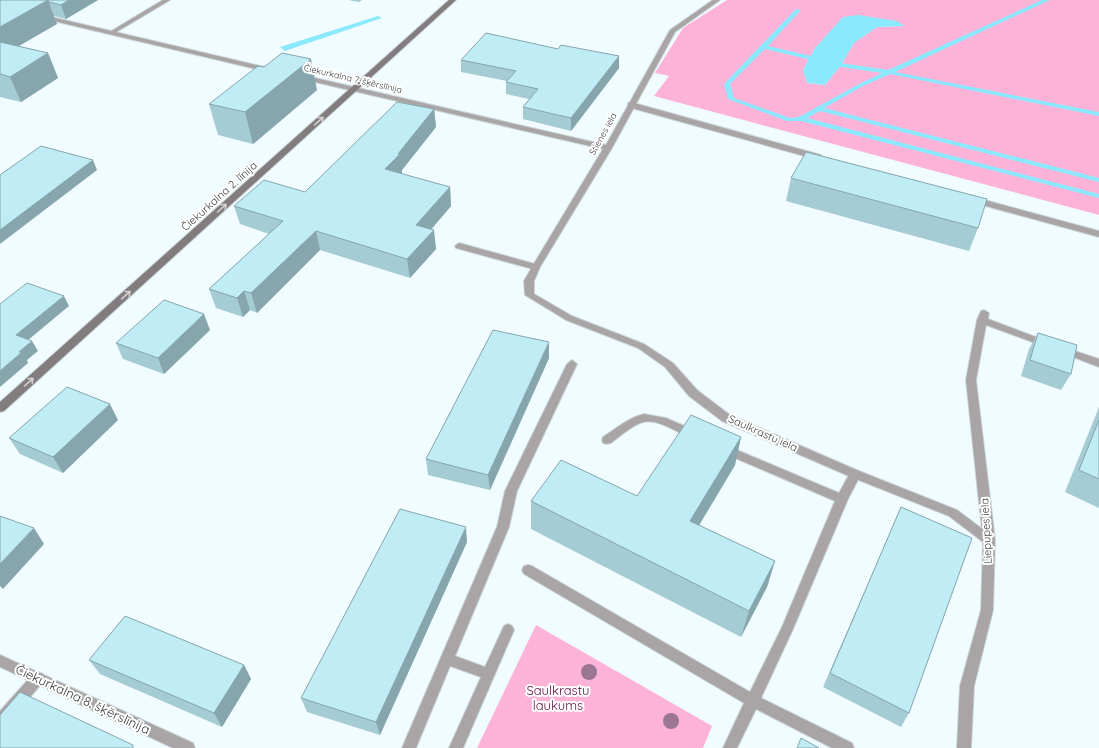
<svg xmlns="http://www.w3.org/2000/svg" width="1099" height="748" font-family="Quicksand,sans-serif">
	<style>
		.green { fill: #fdb2d8; fill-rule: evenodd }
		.water { fill: #8ae9fd }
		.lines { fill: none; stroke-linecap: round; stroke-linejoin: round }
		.stream { fill: #8ae9fd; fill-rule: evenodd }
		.lane-casing { stroke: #cbd6d8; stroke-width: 2 }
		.street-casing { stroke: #cbd6d8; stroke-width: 2 }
		.secondary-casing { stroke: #cbd6d8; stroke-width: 2 }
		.lane { fill: #a9a4a6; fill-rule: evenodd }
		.street { fill: #a9a4a6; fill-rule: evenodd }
		.secondary { fill: #827c7f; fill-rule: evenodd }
		.tree { fill: #9c7794 }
		.wall { fill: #a5cbd4 }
		.shaded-wall { fill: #86a5ac }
		.building { fill: #c0ecf6; stroke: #86a5ac }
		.oneway { stroke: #d3d1d2 }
		.labels { text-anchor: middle; stroke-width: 4; stroke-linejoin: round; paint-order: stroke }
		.far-street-label { font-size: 9px; fill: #393d3e; stroke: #fff }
		.street-label { font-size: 11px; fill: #393d3e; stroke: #fff }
		.near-park-label { font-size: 13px; fill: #570b3c; stroke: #fff }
		.near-street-label { font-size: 13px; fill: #393d3e; stroke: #fff }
	</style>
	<rect width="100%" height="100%" fill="#f0fcff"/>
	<!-- green -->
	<g class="green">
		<path d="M727,0H1099V215L654,96L669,76L655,73L683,28ZM858,15L904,26L877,27L854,43L841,65L825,85L807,83L803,70L815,48Z"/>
		<polygon points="536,625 712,726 703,748 477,748"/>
	</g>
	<!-- water -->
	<g class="water">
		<polygon points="858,15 897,21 905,26 877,27 854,43 841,65 825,85 807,83 803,70 815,48 843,17"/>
		<polygon points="378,16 382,18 285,51 280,47"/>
	</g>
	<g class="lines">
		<!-- stream -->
		<path class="stream" d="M1042,0H1050L895,72L1099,112V116L890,74L863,86L824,108L1099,178V182L820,111L807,118L1099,194V198L801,121H787L728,99L724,84L725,83L796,9L801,10L768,46L841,63L888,70ZM765,49L841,67L882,73L859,84L799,117L790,118L734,98L730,84Z"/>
		<defs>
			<g id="lane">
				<polygon points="163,0 170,0 113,34 108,33"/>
				<polygon points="628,103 634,103 821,155 822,157 818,159 815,159 628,107"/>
				<polygon points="971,198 977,198 1099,231 1099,237 971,202 970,200"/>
				<polygon points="459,243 539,265 540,267 536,270 456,248 455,246"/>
				<polygon points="984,310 989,313 988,319 1049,342 1051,344 1049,346 1043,346 986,325 976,380 995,540 993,543 989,545 985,543 983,540 966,380 977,320 981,311"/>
				<polygon points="1063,347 1099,359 1099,367 1060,352 1058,350"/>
				<polygon points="572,360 577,364 517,491 509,527 455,656 485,667 504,626 508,624 512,626 514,630 463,748 449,748 481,677 450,666 416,748 402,748 497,527 505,491 567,364"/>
				<path d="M644,414L666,418L698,432L699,435L698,438L694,439C678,434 657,416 640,423C629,428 620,436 611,443L607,444L603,443L602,440L603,437C617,428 628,418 644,414Z"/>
				<polygon points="725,445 839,493 851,471 855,470 859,471 861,474 848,499 793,629 761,698 852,743 854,748 832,748 756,709 737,748 723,748 744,703 524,574 522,570 524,566 528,565 532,566 750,692 782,627 835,501 721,452 720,449 721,446"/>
				<polygon points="38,672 43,674 45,678 43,682 5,726 0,728 0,711 33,674"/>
			</g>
			<g id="street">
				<polygon points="713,0 720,0 675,32 612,148 540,267 534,281 534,294 572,316 644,344 673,363 697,390 730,415 859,471 957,510 993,537 995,540 993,610 974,686 971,748 957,748 960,686 981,610 983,542 949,516 851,477 722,421 689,396 665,367 638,348 566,320 525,295 524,281 532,267 603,149 302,79 299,77 302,75 606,145 670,30"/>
				<polygon points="43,15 269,68 272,70 269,72 41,18 40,17"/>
				<polygon points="0,655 193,743 195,748 173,748 0,667"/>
			</g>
			<polygon id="secondary" points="449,0 456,0 4,411 0,412 0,402"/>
		</defs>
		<!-- lane casing -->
		<use href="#lane" class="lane-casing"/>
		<!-- street casing -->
		<use href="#street" class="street-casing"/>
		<!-- secondary casing -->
		<use href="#secondary" class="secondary-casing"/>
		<!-- lane -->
		<use href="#lane" class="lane"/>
		<!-- street -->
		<use href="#street" class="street"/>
		<!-- secondary -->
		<use href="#secondary" class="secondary"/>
	</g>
	<!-- trees -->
	<g class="tree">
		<circle cx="589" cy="672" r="8"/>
		<circle cx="671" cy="721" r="8"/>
	</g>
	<!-- wall -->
	<g class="wall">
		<polygon points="0,0 98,0 66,19 54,16 57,24 18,46 48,53 58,78 21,102 0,97"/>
		<polygon points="348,0 362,0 359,2"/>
		<polygon points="461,60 619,68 571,131 523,119 523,107 529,99 506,94 506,82 507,81 461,72"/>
		<polygon points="317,90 253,144 218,135 209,104"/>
		<polygon points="434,109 436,127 402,170 402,173 401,174 450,187 451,206 431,229 436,249 410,278 320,250 257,313 250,310 243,317 216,308 209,289 269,234 240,224 234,206 305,192"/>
		<polygon points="791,178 978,228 969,251 786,201"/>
		<polygon points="210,330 164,374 123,359 116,343"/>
		<polygon points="1038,333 1071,374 1061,390 1021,376 1029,349"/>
		<polygon points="549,358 490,490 428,475 426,459"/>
		<polygon points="1099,407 1099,508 1065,492"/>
		<polygon points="118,420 63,473 20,454 9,438"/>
		<polygon points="741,437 735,465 699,525 775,561 767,587 741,637 531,529 531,501 637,496"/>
		<polygon points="901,507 909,713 901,727 823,687"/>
		<polygon points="467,542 380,735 307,712 301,698"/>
		<polygon points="89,660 244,665 251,679 222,727 100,674"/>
	</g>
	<!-- shaded-wall -->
	<g class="shaded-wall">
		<polygon points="48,0 57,24 0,57 0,27"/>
		<polygon points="69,0 98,0 66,19 61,5"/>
		<polygon points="48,53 58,78 21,102 10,77"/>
		<polygon points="619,56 619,68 571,131 571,118"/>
		<polygon points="311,59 317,90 253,144 245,112"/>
		<polygon points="434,109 436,127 402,170 402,173 388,188 385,169"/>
		<polygon points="93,160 97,170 0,244 0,230"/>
		<polygon points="450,187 451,206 419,244 416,225"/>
		<polygon points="434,230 436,249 410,278 407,259"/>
		<polygon points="316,231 320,250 257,313 251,293"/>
		<polygon points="244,291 250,310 243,317 237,298"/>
		<polygon points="64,296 69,306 22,345 16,335"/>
		<polygon points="204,314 210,330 164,374 158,358"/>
		<polygon points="32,341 38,351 27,360 28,363 0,387 0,371 19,352"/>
		<polygon points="549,342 549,358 490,490 488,475"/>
		<polygon points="110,404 118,420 63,473 53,457"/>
		<polygon points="741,437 735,465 685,549 690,521"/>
		<polygon points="466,527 467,542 380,735 376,722"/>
		<polygon points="34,528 44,544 3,589 0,586 0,564"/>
		<polygon points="775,561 767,587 741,637 749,611"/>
		<polygon points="244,665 251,679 222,727 214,713"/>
	</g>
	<!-- building -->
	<g class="building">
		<polygon points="0,0 48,0 0,27"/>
		<polygon points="48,0 69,0 61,5 49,2"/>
		<polygon points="486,33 558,49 561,45 619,56 571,118 523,107 538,89 506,82 516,71 461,60"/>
		<polygon points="0,42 48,53 10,77 0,74"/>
		<polygon points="282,53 311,59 245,112 209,104 258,66 264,67"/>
		<polygon points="397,102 434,109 398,154 400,154 385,169 450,187 416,225 434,230 407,259 316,231 251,293 244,291 237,298 209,289 283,221 234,206 264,180 305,192"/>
		<polygon points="41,146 93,160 0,230 0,175"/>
		<polygon points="806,152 987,199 978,228 791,178"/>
		<polygon points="27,283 64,296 16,335 32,341 19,352 22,352 0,371 0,304"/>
		<polygon points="164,300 204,314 158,358 116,343"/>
		<polygon points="493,330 549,342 488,475 426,459"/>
		<polygon points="1038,333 1077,345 1071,374 1030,360"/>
		<polygon points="67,387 110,404 53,457 9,438"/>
		<polygon points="691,415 741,437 690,521 775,561 749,611 531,501 561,460 637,496"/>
		<polygon points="1099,420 1099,479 1079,470"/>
		<polygon points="901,507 972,538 909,713 830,673"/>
		<polygon points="400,509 466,527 376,722 301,698"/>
		<polygon points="0,516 34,528 0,564"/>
		<polygon points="125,616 244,665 214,713 89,660"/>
		<polygon points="20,692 133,745 133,748 0,748 0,715"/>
		<polygon points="801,738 819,748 797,748"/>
	</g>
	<!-- one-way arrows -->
	<defs><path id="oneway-shaft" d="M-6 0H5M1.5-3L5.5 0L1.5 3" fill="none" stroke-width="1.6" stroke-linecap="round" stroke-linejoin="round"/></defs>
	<g class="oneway">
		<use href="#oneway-shaft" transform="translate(319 121) rotate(-42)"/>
		<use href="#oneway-shaft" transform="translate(222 208) rotate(-42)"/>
		<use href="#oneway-shaft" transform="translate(126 295) rotate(-42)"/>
		<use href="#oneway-shaft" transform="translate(29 382) rotate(-42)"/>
	</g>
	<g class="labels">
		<!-- far-street labels -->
		<g class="far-street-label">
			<text transform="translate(353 79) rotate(13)" y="3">Čiekurkalna 7. šķērslīnija</text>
			<text transform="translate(603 134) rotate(-61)" y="3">Stienes iela</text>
		</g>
		<!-- street labels -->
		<g class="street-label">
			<text transform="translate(219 196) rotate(-42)" y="4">Čiekurkalna 2. līnija</text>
			<text transform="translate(763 433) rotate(24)" y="4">Saulkrastu iela</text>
			<text transform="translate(986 531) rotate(-93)" y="4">Liepupes iela</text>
		</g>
		<!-- near-park labels -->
		<g class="near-park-label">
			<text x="558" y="695">Saulkrastu<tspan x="558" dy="15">laukums</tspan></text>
		</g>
		<!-- near-street labels -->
		<g class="near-street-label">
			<text transform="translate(83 699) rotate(25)" y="5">Čiekurkalna 8. šķērslīnija</text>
		</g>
	</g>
</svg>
